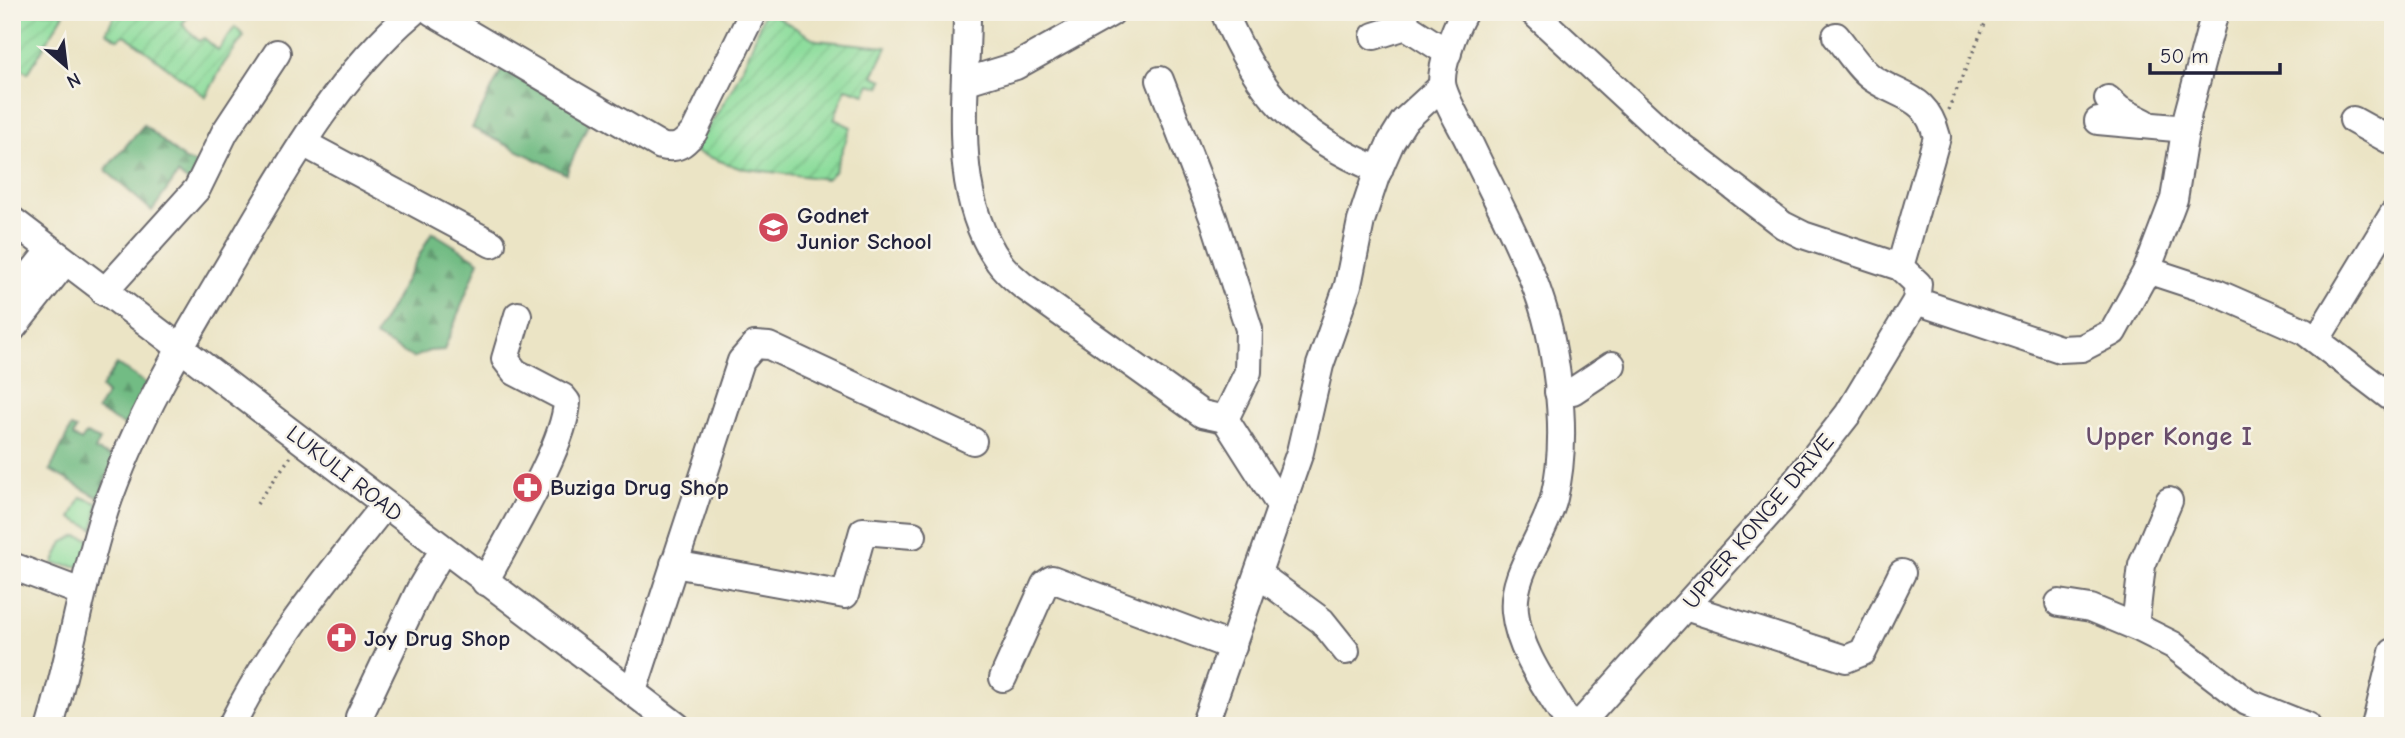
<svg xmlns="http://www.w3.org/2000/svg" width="2405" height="738" font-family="'Comic Neue',sans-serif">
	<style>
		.green { fill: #8ddd9c; stroke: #58806c; stroke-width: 2 }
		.forest { fill: url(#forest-firs); stroke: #4a6f60; stroke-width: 2 }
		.garden { fill: url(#garden-furrows); stroke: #58806c; stroke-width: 2 }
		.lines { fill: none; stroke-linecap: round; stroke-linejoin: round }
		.minor-casing { stroke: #68666b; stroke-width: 30 }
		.path { stroke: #68666b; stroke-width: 3.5; stroke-dasharray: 2 5; stroke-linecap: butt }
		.minor { stroke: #fff; stroke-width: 26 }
		.labels { text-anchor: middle; stroke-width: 5; stroke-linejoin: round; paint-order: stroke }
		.poi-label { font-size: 23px; font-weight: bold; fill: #22223b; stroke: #f7f3e8; text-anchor: start }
		.street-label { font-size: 23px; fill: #22223b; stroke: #f7f3e8 }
		.quarter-label { font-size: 26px; font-weight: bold; fill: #694d6b; stroke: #f7f3e8 }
	</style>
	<defs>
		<pattern id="forest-firs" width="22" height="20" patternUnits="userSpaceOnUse" patternTransform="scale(1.75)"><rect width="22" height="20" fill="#72bc84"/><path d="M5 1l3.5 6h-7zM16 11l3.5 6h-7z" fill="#5d986d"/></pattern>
		<pattern id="garden-furrows" width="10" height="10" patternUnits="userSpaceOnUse" patternTransform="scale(1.75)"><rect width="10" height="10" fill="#8ddd9c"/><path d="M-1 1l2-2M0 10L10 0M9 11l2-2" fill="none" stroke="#79bd87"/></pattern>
	</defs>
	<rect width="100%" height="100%" fill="#f7f3e8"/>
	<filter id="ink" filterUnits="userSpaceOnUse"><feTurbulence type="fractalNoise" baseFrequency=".0143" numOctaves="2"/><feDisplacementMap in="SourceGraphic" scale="14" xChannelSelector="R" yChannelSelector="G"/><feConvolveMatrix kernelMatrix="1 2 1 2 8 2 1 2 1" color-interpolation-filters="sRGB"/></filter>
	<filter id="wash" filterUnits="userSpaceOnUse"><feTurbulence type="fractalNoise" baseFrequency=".00686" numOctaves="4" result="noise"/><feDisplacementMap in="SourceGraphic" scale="28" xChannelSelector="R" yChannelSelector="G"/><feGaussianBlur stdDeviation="1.57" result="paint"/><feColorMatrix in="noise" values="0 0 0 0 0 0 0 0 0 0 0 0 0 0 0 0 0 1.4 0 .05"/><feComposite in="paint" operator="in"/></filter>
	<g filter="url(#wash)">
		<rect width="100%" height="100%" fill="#ebe4c5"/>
		<!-- green -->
		<g class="green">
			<polygon points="81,497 98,503 94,529 71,518"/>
			<polygon points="77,536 94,540 85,567 53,564 63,542"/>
		</g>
		<!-- forest -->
		<g class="forest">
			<polygon points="504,65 593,113 566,174 472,128"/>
			<polygon points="144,125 185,160 204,166 195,187 178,174 152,211 105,170"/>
			<polygon points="432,232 479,261 444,350 429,351 413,358 375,336"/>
			<polygon points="117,364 150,386 127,427 97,410 107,394 101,388"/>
			<polygon points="71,427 76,429 73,436 81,441 86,434 100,440 95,450 114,458 99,498 50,470"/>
		</g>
		<!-- garden -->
		<g class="garden">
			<polygon points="12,12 65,12 28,73 12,63"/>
			<polygon points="116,12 192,12 182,24 199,41 204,38 218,50 235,27 244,36 223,65 206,97 125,35 118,39 106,32"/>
			<path d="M764,12H769L816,40L887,47L873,76L883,80L880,87L870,84L865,94L846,88L834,119L851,127L834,172L826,179L739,168L690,150C725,109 747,64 764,12Z"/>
		</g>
	</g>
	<g filter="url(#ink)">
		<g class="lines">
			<defs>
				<g id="minor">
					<path d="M432,12L661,146C677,150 683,145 694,132L753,12"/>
					<path d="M967,12C967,93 949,191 999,262C1005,271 1014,278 1022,285L1202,414L1225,419L1281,507"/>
					<path d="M1224,12C1258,94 1297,136 1379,170"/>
					<polyline points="1405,12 1406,26 1448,53"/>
					<path d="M1464,12C1455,28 1438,71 1443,88C1448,105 1460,124 1468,140C1495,198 1535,268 1549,330C1560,382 1567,445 1554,498C1545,536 1511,572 1515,612C1519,653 1550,692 1570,726"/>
					<polyline points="1533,12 1665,134 1783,225 1803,235 1900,267"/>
					<polyline points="1374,36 1406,26"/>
					<polyline points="1160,80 1214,220 1249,329 1248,372 1225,419"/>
					<polyline points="967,81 1016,66 1111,13"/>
					<polyline points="2108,99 2120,110 2144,122"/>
					<polyline points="2353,120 2393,142"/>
					<polyline points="2098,121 2186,129"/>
					<polyline points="303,143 492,244"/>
					<polyline points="12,220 677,726"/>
					<polyline points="2147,270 2217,293 2304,331 2393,399"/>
					<polyline points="12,291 19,289 50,250"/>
					<polyline points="104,292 197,189 225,132 277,53"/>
					<polyline points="1916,301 2060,349 2082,348 2113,332 2147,270 2174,199 2188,113 2215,12"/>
					<polyline points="12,329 65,262"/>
					<polyline points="2317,339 2393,214"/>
					<polyline points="1558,392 1573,391 1612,365"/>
					<polyline points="674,564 845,595 863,531 913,535"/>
					<polyline points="12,566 81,592"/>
					<polyline points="1258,574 1322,621 1346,651"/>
					<path d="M485,582C507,539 565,446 567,402L563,397L515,372L505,359L518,315"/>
					<polyline points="2059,603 2091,608 2141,629 2173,645 2247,702 2307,726"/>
					<polyline points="1685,607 1846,659 1863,652 1902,573"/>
					<polyline points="2135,626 2142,565 2169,501"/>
					<polyline points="1003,678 1045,584 1052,579 1233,647"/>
					<polyline points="633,691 741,361 755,345 769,346 973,441"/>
					<polyline points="359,717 420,589 443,550"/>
					<path d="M50,726C71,654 82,581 105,510C136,419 186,337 235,255C285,170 336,77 413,12"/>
					<path d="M231,726C273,642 327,578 385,505"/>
					<polyline points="1204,726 1300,452 1320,365 1348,285 1361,221 1376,176 1391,142 1404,121 1442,86"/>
					<path d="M1578,726L1780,501L1848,414L1916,301L1918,284L1900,267L1937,137C1926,94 1903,99 1872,78C1858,68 1847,49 1836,36"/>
					<polyline points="2375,726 2393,652"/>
				</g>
			</defs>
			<!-- minor casing -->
			<use href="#minor" class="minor-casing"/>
			<!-- path -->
			<g class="path">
				<polyline points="1948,110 1990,12"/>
				<polyline points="257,504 291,456"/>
			</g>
			<!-- minor -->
			<use href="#minor" class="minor"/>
		</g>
	</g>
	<!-- icons -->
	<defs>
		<symbol id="school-disc" viewBox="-11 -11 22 22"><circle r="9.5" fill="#d1495b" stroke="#f7f3e8"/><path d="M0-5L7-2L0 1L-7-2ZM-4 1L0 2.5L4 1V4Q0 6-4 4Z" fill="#fff"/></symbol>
		<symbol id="pharmacy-disc" viewBox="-11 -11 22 22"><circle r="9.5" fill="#d1495b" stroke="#f7f3e8"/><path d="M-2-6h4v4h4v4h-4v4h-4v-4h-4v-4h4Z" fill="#fff"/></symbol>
	</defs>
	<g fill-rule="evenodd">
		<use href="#school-disc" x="756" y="210" width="35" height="35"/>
		<use href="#pharmacy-disc" x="510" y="470" width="35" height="35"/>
		<use href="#pharmacy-disc" x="324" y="620" width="35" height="35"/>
	</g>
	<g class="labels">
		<!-- poi labels -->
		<g class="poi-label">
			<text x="797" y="223">Godnet<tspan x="797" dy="26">Junior School</tspan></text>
			<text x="550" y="495">Buziga Drug Shop</text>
			<text x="364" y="646">Joy Drug Shop</text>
		</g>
		<!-- street labels -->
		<g class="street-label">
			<text transform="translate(345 473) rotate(38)" y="8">LUKULI ROAD</text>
			<text transform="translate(1758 521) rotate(-50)" y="8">UPPER KONGE DRIVE</text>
		</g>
		<!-- quarter labels -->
		<g class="quarter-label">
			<text x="2169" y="445">Upper Konge I</text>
		</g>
	</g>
	<!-- margin -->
	<rect width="2405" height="738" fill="none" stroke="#f7f3e8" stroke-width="42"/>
	<!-- north arrow -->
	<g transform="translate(66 66) rotate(152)" stroke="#f7f3e8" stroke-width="5" paint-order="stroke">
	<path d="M0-5L12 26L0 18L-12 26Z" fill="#22223b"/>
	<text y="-10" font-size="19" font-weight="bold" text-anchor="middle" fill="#22223b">N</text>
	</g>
	<!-- scale -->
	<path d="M2150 63v10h130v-10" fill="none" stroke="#22223b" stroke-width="3.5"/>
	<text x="2160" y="63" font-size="21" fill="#22223b" stroke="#f7f3e8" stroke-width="5" paint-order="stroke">50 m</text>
</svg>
